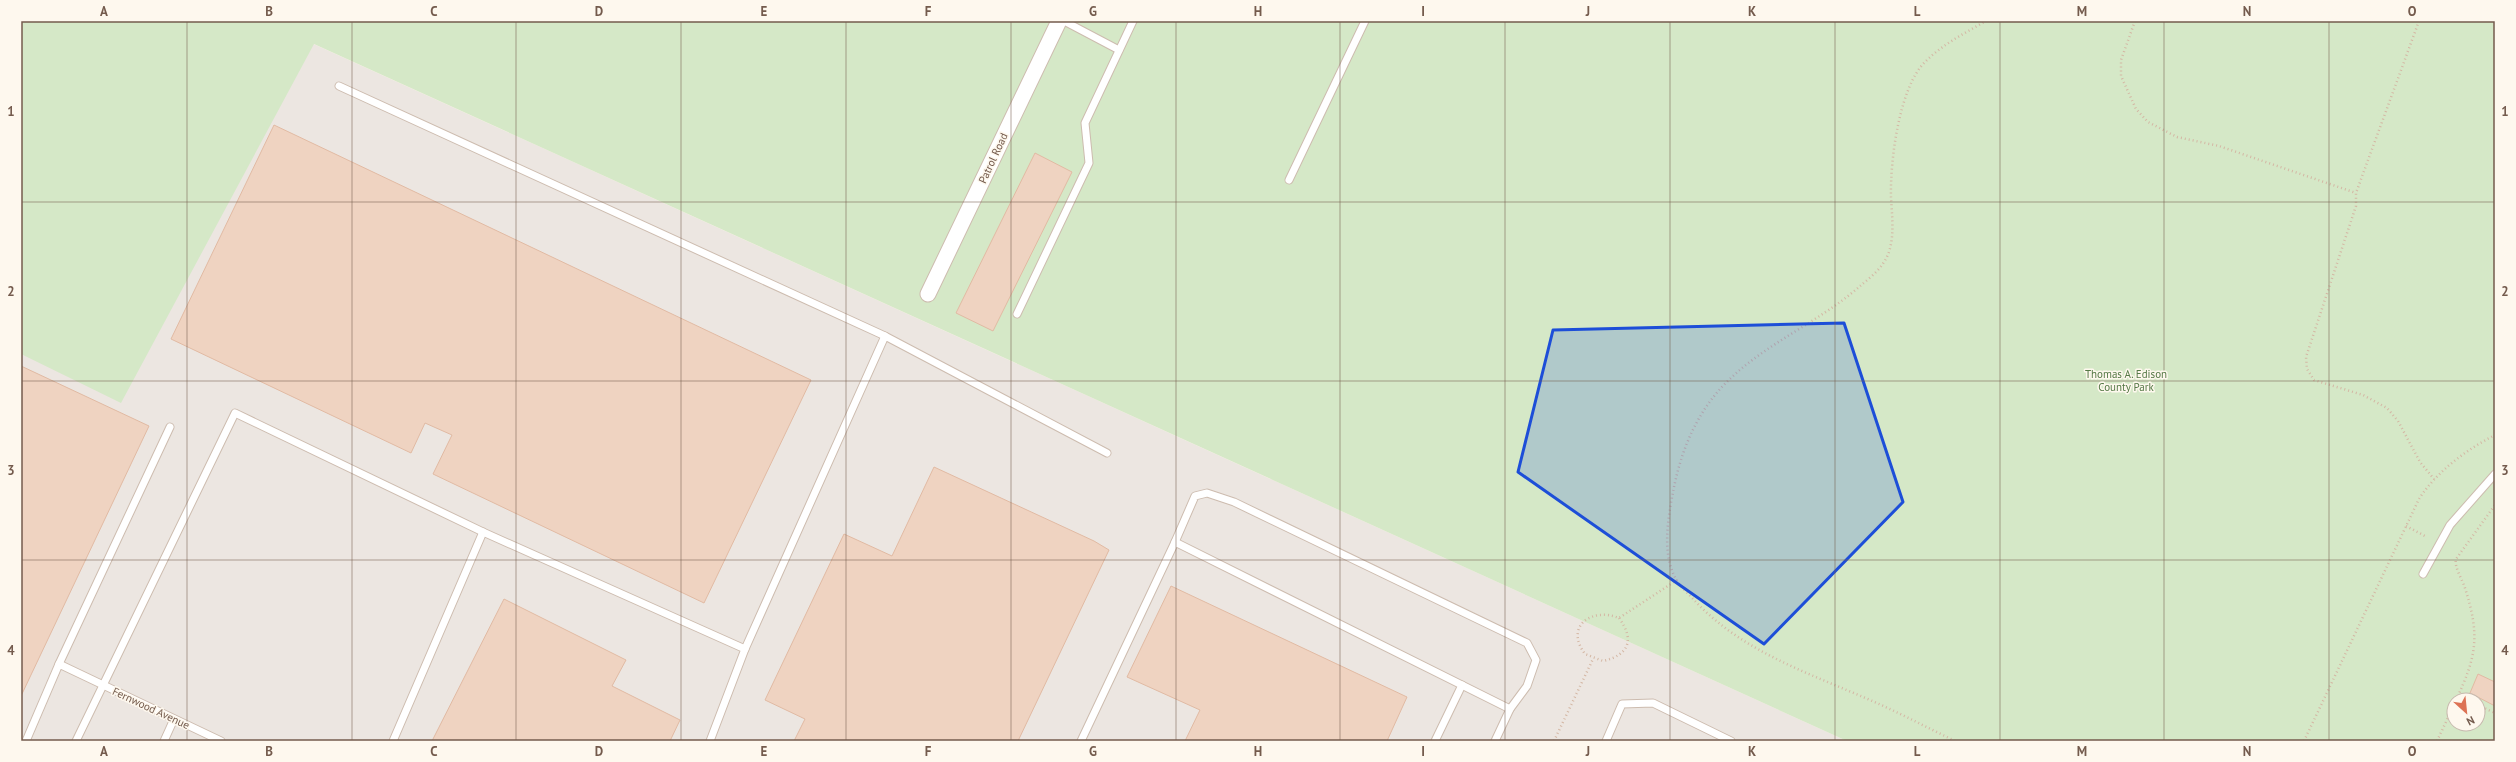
<svg xmlns="http://www.w3.org/2000/svg" width="2516" height="762" font-family="'PT Sans',sans-serif">
	<style>
		.industrial { fill: #ece6e1 }
		.green { fill: #d5e8c7; fill-rule: evenodd }
		.building { fill: #efd3c1; stroke: #e1baa3 }
		.lines { fill: none; stroke-linecap: round; stroke-linejoin: round }
		.service-casing { stroke: #cdbcaf; stroke-width: 9 }
		.minor-casing { stroke: #cdbcaf; stroke-width: 17 }
		.path { stroke: #d4b7a4; stroke-width: 2.5; stroke-dasharray: 1 3; stroke-linecap: butt }
		.service { stroke: #fff; stroke-width: 7 }
		.minor { stroke: #fff; stroke-width: 15 }
		.marked { fill: #1d4ed8; fill-opacity: 0.2; stroke: #1d4ed8; stroke-width: 3; stroke-linejoin: round }
		.grid { fill: none; stroke: #745b4d; stroke-width: 1; stroke-opacity: 0.55 }
		.labels { text-anchor: middle; stroke-width: 3; stroke-linejoin: round; paint-order: stroke }
		.street-label { font-size: 11px; fill: #745b4d; stroke: #fef8ee }
		.park-label { font-size: 11px; fill: #557946; stroke: #fef8ee }
		.neatline { fill: none; stroke: #745b4d; stroke-width: 1.5 }
		.grid-label { font-size: 13px; text-anchor: middle; font-weight: bold; fill: #745b4d }
	</style>
	<rect width="100%" height="100%" fill="#fbf4e8"/>
	<!-- industrial -->
	<polygon class="industrial" points="21,21 263,21 1847,741 21,741"/>
	<!-- green -->
	<path class="green" d="M21,21H2495V741H1847L314,44L121,403L21,354ZM2454,700H2478V724H2454Z"/>
	<!-- building -->
	<g class="building">
		<polygon points="274,125 811,380 704,603 433,474 452,435 425,423 411,453 171,339"/>
		<polygon points="1035,153 1072,172 993,331 956,313"/>
		<polygon points="21,366 149,426 21,696"/>
		<polygon points="934,467 1094,541 1109,550 1018,741 794,741 805,719 765,700 844,534 892,556"/>
		<polygon points="1171,586 1407,697 1387,741 1185,741 1200,710 1127,677"/>
		<polygon points="504,599 626,660 612,686 680,720 670,741 432,741"/>
		<polygon points="2478,674 2495,682 2495,706 2470,693"/>
	</g>
	<g class="lines">
		<defs>
			<g id="service">
				<polyline points="1064,21 1119,50"/>
				<polyline points="339,86 885,336"/>
				<polyline points="1289,180 1365,21"/>
				<polyline points="1017,314 1089,163 1085,123 1133,21"/>
				<polyline points="1175,542 1195,496 1207,493 1234,502 1527,643 1536,660 1527,686 1510,709"/>
				<polyline points="2423,574 2450,525 2495,474"/>
				<polyline points="745,649 885,336 1107,453"/>
				<polyline points="59,664 170,427"/>
				<polyline points="26,741 59,664 221,741"/>
				<polyline points="76,741 235,413 483,532"/>
				<polyline points="164,741 174,719"/>
				<polyline points="393,741 483,532 745,649 710,741"/>
				<polyline points="1081,741 1175,542 1510,709 1495,741"/>
				<polyline points="1435,741 1462,685"/>
				<polyline points="1606,741 1622,704 1653,703 1731,741"/>
			</g>
			<polyline id="minor" points="928,294 1059,21"/>
		</defs>
		<!-- service casing -->
		<use href="#service" class="service-casing"/>
		<!-- minor casing -->
		<use href="#minor" class="minor-casing"/>
		<!-- path -->
		<g class="path">
			<polyline points="2135,21 2121,60 2121,76 2136,109 2148,122 2177,137 2219,146 2356,193"/>
			<polyline points="2419,21 2356,193 2356,206 2306,357 2307,369 2314,380 2363,395 2387,408 2398,421 2420,462 2434,479"/>
			<polyline points="2406,526 2425,536"/>
			<path d="M1619,618C1635,640 1629,655 1603,661L1585,654C1564,626 1592,607 1619,618L1677,580"/>
			<polyline points="2458,696 2467,700"/>
			<path d="M2456,700C2477,656 2480,635 2465,588C2462,579 2454,567 2456,559L2495,505"/>
			<polyline points="2478,705 2495,713"/>
			<polyline points="1554,741 1593,659"/>
			<path d="M1955,741C1924,726 1894,710 1863,697C1803,671 1741,650 1695,601C1687,592 1677,584 1673,573C1662,547 1669,513 1674,487C1683,444 1700,406 1733,376C1771,341 1820,321 1859,287C1867,280 1878,272 1884,262C1896,244 1892,218 1891,197C1890,162 1899,86 1926,61C1943,44 1965,33 1986,21"/>
			<path d="M2304,741L2419,499C2437,471 2466,450 2495,435"/>
			<polyline points="2437,741 2454,705"/>
		</g>
		<!-- service -->
		<use href="#service" class="service"/>
		<!-- minor -->
		<use href="#minor" class="minor"/>
	</g>
	<!-- marked area -->
	<path class="marked" d="M1844,323L1903,502L1764,644L1518,472L1553,330Z"/>
	<!-- grid -->
	<path class="grid" d="M187,21V741M352,21V741M516,21V741M681,21V741M846,21V741M1011,21V741M1176,21V741M1340,21V741M1505,21V741M1670,21V741M1835,21V741M2000,21V741M2164,21V741M2329,21V741M21,202H2495M21,381H2495M21,560H2495"/>
	<g class="labels">
		<!-- street labels -->
		<g class="street-label">
			<text transform="translate(993 158) rotate(-65)" y="4">Patrol Road</text>
			<text transform="translate(151 708) rotate(25)" y="4">Fernwood Avenue</text>
		</g>
		<!-- park labels -->
		<g class="park-label">
			<text x="2126" y="378">Thomas A. Edison<tspan x="2126" dy="13">County Park</tspan></text>
		</g>
	</g>
	<!-- border -->
	<rect width="2516" height="762" fill="none" stroke="#fef8ee" stroke-width="44"/>
	<!-- north arrow -->
	<g transform="translate(2466 712) rotate(153)"><circle r="19" fill="#fef8ee" stroke="#c7b9ae"/>
	<path d="M0-3L7 15L0 10L-7 15Z" fill="#dd7355"/>
	<text y="-6" font-size="11" font-weight="bold" text-anchor="middle" fill="#745b4d">N</text>
	</g>
	<rect x="22" y="22" width="2472" height="718" class="neatline"/>
	<g class="grid-label">
		<text x="104" y="16">A</text>
		<text x="269" y="16">B</text>
		<text x="434" y="16">C</text>
		<text x="599" y="16">D</text>
		<text x="764" y="16">E</text>
		<text x="928" y="16">F</text>
		<text x="1093" y="16">G</text>
		<text x="1258" y="16">H</text>
		<text x="1423" y="16">I</text>
		<text x="1588" y="16">J</text>
		<text x="1752" y="16">K</text>
		<text x="1917" y="16">L</text>
		<text x="2082" y="16">M</text>
		<text x="2247" y="16">N</text>
		<text x="2412" y="16">O</text>
		<text x="11" y="116">1</text>
		<text x="2505" y="116">1</text>
		<text x="11" y="296">2</text>
		<text x="2505" y="296">2</text>
		<text x="11" y="475">3</text>
		<text x="2505" y="475">3</text>
		<text x="11" y="655">4</text>
		<text x="2505" y="655">4</text>
		<text x="104" y="756">A</text>
		<text x="269" y="756">B</text>
		<text x="434" y="756">C</text>
		<text x="599" y="756">D</text>
		<text x="764" y="756">E</text>
		<text x="928" y="756">F</text>
		<text x="1093" y="756">G</text>
		<text x="1258" y="756">H</text>
		<text x="1423" y="756">I</text>
		<text x="1588" y="756">J</text>
		<text x="1752" y="756">K</text>
		<text x="1917" y="756">L</text>
		<text x="2082" y="756">M</text>
		<text x="2247" y="756">N</text>
		<text x="2412" y="756">O</text>
	</g>
</svg>
